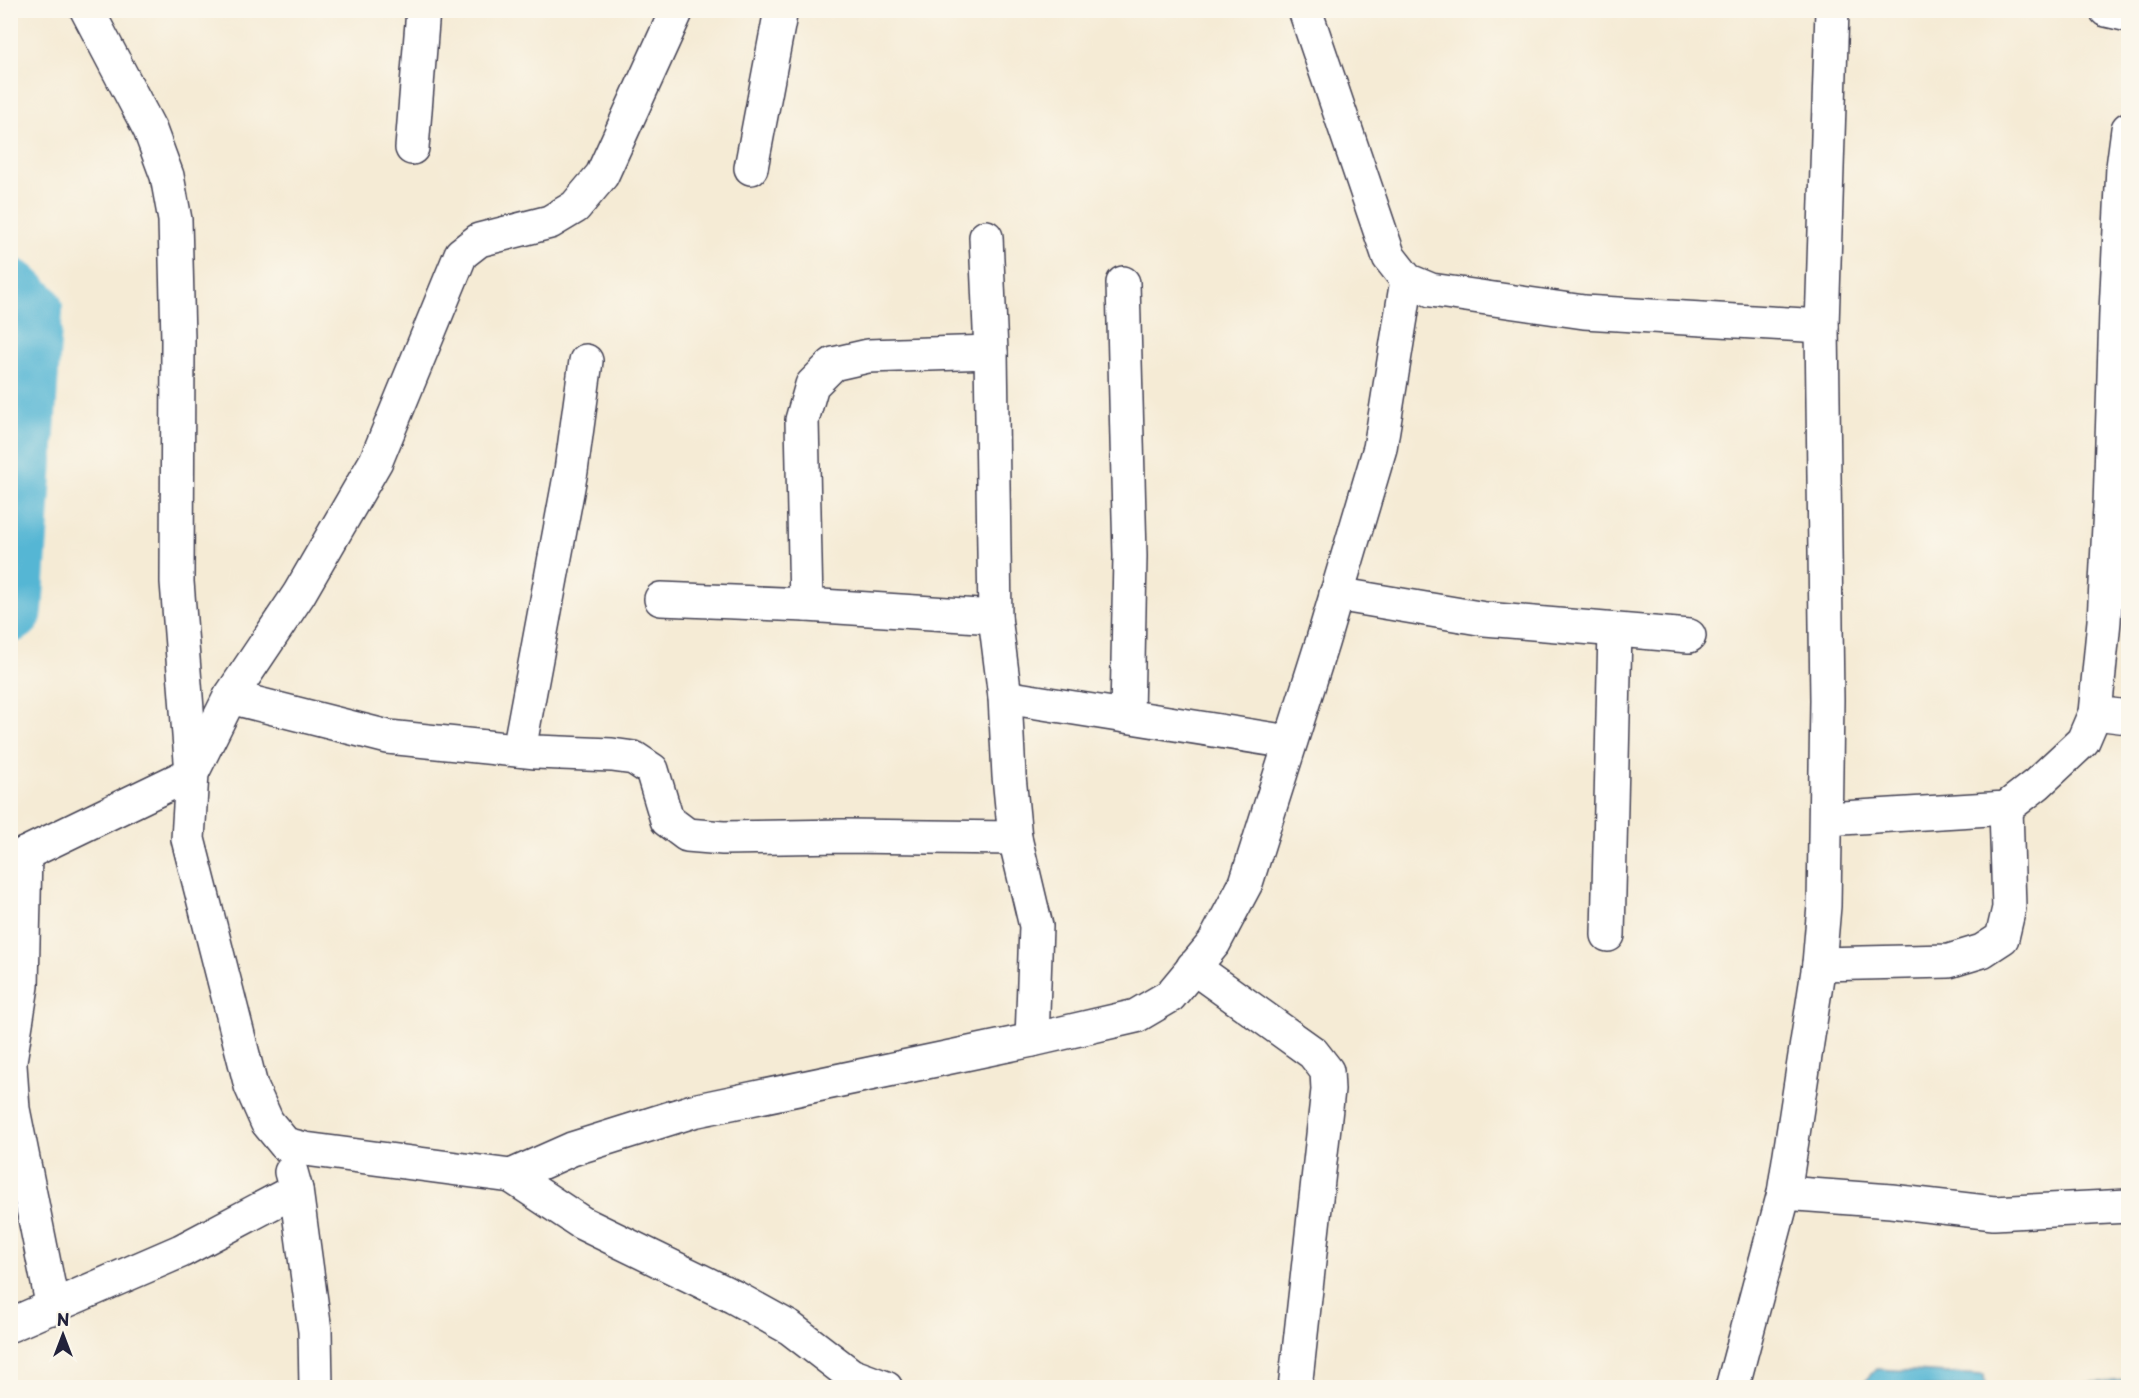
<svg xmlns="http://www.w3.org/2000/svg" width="2139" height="1398" font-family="'Playpen Sans',sans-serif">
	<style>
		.water { fill: #55b6d4; stroke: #3c6c88; stroke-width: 1.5 }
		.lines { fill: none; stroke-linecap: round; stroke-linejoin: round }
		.river { stroke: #55b6d4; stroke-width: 66 }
		.street-casing { stroke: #424052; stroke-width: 36 }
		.secondary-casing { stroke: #424052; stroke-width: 36 }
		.street { stroke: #fff; stroke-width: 33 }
		.secondary { stroke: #fff; stroke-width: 33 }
	</style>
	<rect width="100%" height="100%" fill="#fbf7ec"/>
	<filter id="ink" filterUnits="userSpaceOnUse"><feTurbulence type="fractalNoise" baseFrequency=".0167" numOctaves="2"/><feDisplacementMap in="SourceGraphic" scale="12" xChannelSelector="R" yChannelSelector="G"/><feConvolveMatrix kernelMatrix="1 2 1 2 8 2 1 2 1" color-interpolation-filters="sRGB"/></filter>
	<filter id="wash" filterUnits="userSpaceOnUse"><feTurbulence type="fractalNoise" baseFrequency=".008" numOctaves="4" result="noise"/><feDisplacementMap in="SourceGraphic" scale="24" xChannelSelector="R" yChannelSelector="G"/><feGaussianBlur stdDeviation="1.35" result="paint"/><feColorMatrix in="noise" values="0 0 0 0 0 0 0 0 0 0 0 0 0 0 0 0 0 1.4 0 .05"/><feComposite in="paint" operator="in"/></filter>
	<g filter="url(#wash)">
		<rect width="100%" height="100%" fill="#f5ebd5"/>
		<!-- water -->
		<g class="water">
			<polygon points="1876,1369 1984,1375 1985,1387 1859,1387"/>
			<polygon points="2128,1380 2128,1387 2067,1387 2069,1384"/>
		</g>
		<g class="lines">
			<!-- river -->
			<polyline class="river" points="10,291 30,310 10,610"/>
		</g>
	</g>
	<g filter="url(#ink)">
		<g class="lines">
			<defs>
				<g id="street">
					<polyline points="677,10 602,175 575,207 550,222 479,240 461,254 376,461 299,594 230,697 192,773 188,839 251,1086 267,1122 285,1144 305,1149 511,1176 572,1149 693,1111 1032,1040 1136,1016 1170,996 1214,943 1246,883 1322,643 1380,448 1407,280"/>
					<polyline points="1305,10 1389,257 1407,280 1431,290 1584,312 1822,326"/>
					<polyline points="2106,10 2128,15"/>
					<polyline points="412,148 423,10"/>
					<polyline points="751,168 781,10"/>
					<polyline points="986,237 991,352 995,617 1005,697 1009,776 1015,838 1036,926 1032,1040"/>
					<polyline points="1123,283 1130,556 1127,716"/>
					<polyline points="1336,594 1485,619 1689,636"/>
					<polyline points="661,599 806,605 995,617"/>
					<polyline points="806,605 802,420 812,385 833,364 868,356 991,352"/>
					<polyline points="230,697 388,737 536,752 612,755 634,758 652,770 667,820 687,835 723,838 843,836 1015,838"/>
					<polyline points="1005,697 1289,742"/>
					<polyline points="2095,713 2128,717"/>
					<polyline points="519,750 571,471 586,361"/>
					<polyline points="1826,819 2006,808 2037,784 2083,741 2095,713 2104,621 2110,507 2116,312 2123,167 2128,129"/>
					<polyline points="10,861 192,773 177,582 178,340 175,220 167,176 150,130 87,10"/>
					<polyline points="1608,935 1615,630"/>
					<polyline points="1819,964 1949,961 1982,951 2002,938 2009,908 2006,808"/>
					<polyline points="1193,967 1313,1053 1327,1071 1328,1090 1295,1388"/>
					<polyline points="10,1061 22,986 25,854"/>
					<polyline points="10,1065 13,1109 53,1308"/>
					<polyline points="291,1172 296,1190 315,1331 316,1388"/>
					<polyline points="511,1176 582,1223 734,1297 790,1328 851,1375 886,1388"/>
					<polyline points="1784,1193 1891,1201 1994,1213 2128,1206"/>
					<polyline points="10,1325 181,1251 296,1190"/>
				</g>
				<polyline id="secondary" points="1732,1388 1784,1193 1819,964 1824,906 1827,700 1822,326 1832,10"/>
			</defs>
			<!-- street casing -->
			<use href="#street" class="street-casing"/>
			<!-- secondary casing -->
			<use href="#secondary" class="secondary-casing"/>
			<!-- street -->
			<use href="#street" class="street"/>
			<!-- secondary -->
			<use href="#secondary" class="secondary"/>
		</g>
	</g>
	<!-- margin -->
	<rect width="2139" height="1398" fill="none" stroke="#fbf7ec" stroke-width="36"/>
	<!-- north arrow -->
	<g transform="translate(63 1335)" stroke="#fbf7ec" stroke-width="4.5" paint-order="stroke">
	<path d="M0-4.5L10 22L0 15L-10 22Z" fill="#22223b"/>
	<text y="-9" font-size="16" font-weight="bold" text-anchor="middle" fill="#22223b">N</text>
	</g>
</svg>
